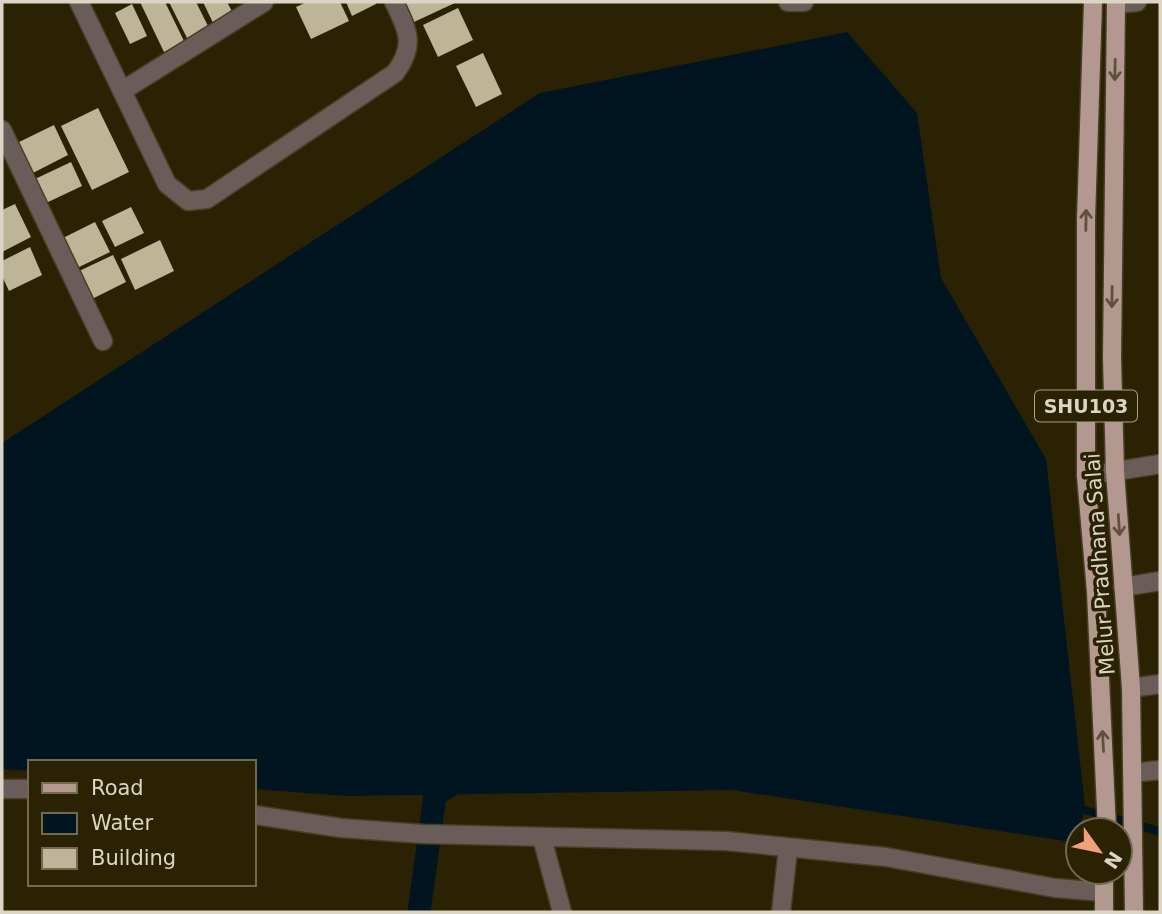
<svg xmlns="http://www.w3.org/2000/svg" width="1162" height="914" font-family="'DejaVu Sans',sans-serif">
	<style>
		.water { fill: #00151f }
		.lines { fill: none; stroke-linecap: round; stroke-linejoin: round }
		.canal { stroke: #00151f; stroke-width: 23 }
		.building { fill: #beb599 }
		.minor-casing { stroke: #473f23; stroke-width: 21 }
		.primary-casing { stroke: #473f23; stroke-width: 21 }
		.minor { stroke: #6a5d59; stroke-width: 18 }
		.primary { stroke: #b3988f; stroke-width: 18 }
		.oneway { stroke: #61513c }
		.labels { text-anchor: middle; stroke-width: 7; stroke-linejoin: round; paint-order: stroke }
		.shield { fill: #2b2204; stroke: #a69f8a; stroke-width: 2 }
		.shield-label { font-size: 19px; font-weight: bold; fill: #dad5c4 }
		.street-label { font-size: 21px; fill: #dad5c4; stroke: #2b2204 }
	</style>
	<rect width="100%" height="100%" fill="#2b2204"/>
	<!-- water -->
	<polygon class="water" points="847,32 917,113 941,278 1046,459 1085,806 1160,827 1160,841 1159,836 1084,814 1072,842 732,790 347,796 254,789 254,762 30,762 30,771 2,769 2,443 540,93"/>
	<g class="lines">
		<!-- canal -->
		<polyline class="canal" points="419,912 435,795 462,778"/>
	</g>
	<!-- building -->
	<g class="building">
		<polygon points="140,2 165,2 184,41 164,52"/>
		<polygon points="169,2 196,2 210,30 188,40"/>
		<polygon points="203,2 227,2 235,17 215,27"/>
		<polygon points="307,2 340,2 349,21 311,39 296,7"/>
		<polygon points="346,2 375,2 376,4 352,16"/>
		<polygon points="404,2 457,2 414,22"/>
		<polygon points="132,4 147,36 130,44 115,13"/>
		<polygon points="458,8 473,40 438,57 423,25"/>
		<polygon points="483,53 502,94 476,107 456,66"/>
		<polygon points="98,108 129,172 92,190 61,126"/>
		<polygon points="54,125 68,155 29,175 15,144"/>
		<polygon points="71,162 82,186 46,203 35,179"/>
		<polygon points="15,204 31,237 2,252 2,210"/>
		<polygon points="131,207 144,233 115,247 102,221"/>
		<polygon points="95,222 110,252 75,269 61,239"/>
		<polygon points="160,240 174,271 135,290 121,259"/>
		<polygon points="30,247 42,275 9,291 2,276 2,261"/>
		<polygon points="113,255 126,282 90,300 77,272"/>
	</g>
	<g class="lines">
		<defs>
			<g id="minor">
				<path d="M79,2L167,184L188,201L207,199L395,73C416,45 408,31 394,2"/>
				<polyline points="788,2 804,2"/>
				<polyline points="1116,4 1137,2"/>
				<polyline points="122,91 264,2"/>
				<polyline points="2,130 103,341"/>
				<polyline points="1086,476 1160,464"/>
				<polyline points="1123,587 1160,581"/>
				<polyline points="1131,688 1160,684"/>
				<polyline points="1132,773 1160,770"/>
				<polyline points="2,789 30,789"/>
				<polyline points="254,815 341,828 423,834 726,841 886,857 1055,888 1103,892"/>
				<polyline points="542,838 562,912"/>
				<polyline points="781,912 788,849"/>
			</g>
			<g id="primary">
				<polyline points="1093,2 1086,219 1086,476 1096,592 1107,830"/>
				<polyline points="1116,2 1112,358 1115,471 1131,688 1134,912"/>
				<polyline points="1104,912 1104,872"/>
			</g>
		</defs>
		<!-- minor casing -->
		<use href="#minor" class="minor-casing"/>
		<!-- primary casing -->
		<use href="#primary" class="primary-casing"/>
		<!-- minor -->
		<use href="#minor" class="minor"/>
		<!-- primary -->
		<use href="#primary" class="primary"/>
	</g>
	<!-- one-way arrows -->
	<defs><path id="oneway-shaft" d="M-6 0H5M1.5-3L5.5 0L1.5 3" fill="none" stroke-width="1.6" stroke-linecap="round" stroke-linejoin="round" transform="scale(1.75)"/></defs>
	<g class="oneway">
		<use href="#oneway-shaft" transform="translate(1115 70) rotate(91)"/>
		<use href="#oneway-shaft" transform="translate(1086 220) rotate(-89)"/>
		<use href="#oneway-shaft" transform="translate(1112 297) rotate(91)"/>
		<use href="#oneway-shaft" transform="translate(1119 525) rotate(86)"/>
		<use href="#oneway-shaft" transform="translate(1103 741) rotate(-93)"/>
	</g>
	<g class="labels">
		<!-- shield labels -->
		<rect class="shield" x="1035" y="390.5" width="102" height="31" rx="5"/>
		<g class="shield-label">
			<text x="1086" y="413">SHU103</text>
		</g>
		<!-- street labels -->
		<g class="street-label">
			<text transform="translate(1100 564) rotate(-94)" y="7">Melur Pradhana Salai</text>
		</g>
	</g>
	<!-- border -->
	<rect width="1162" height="914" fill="none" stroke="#dad5c4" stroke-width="7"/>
	<!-- legend -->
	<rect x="28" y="760" width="228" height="126" fill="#2b2204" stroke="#716a51" stroke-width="2"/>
	<rect x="42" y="783" width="35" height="10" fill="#b3988f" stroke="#716a51" stroke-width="2"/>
	<text x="91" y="795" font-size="21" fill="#dad5c4">Road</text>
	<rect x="42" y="813" width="35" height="21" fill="#00151f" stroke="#716a51" stroke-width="2"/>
	<text x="91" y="830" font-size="21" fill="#dad5c4">Water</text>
	<rect x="42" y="848" width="35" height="21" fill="#beb599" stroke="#716a51" stroke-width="2"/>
	<text x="91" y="865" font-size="21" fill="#dad5c4">Building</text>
	<!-- north arrow -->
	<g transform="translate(1099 851) rotate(123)"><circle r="33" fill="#2b2204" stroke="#716a51" stroke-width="2"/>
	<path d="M0-5L12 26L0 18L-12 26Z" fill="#f1a17b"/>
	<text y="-10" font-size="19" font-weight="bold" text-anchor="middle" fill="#dad5c4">N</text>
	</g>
</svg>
